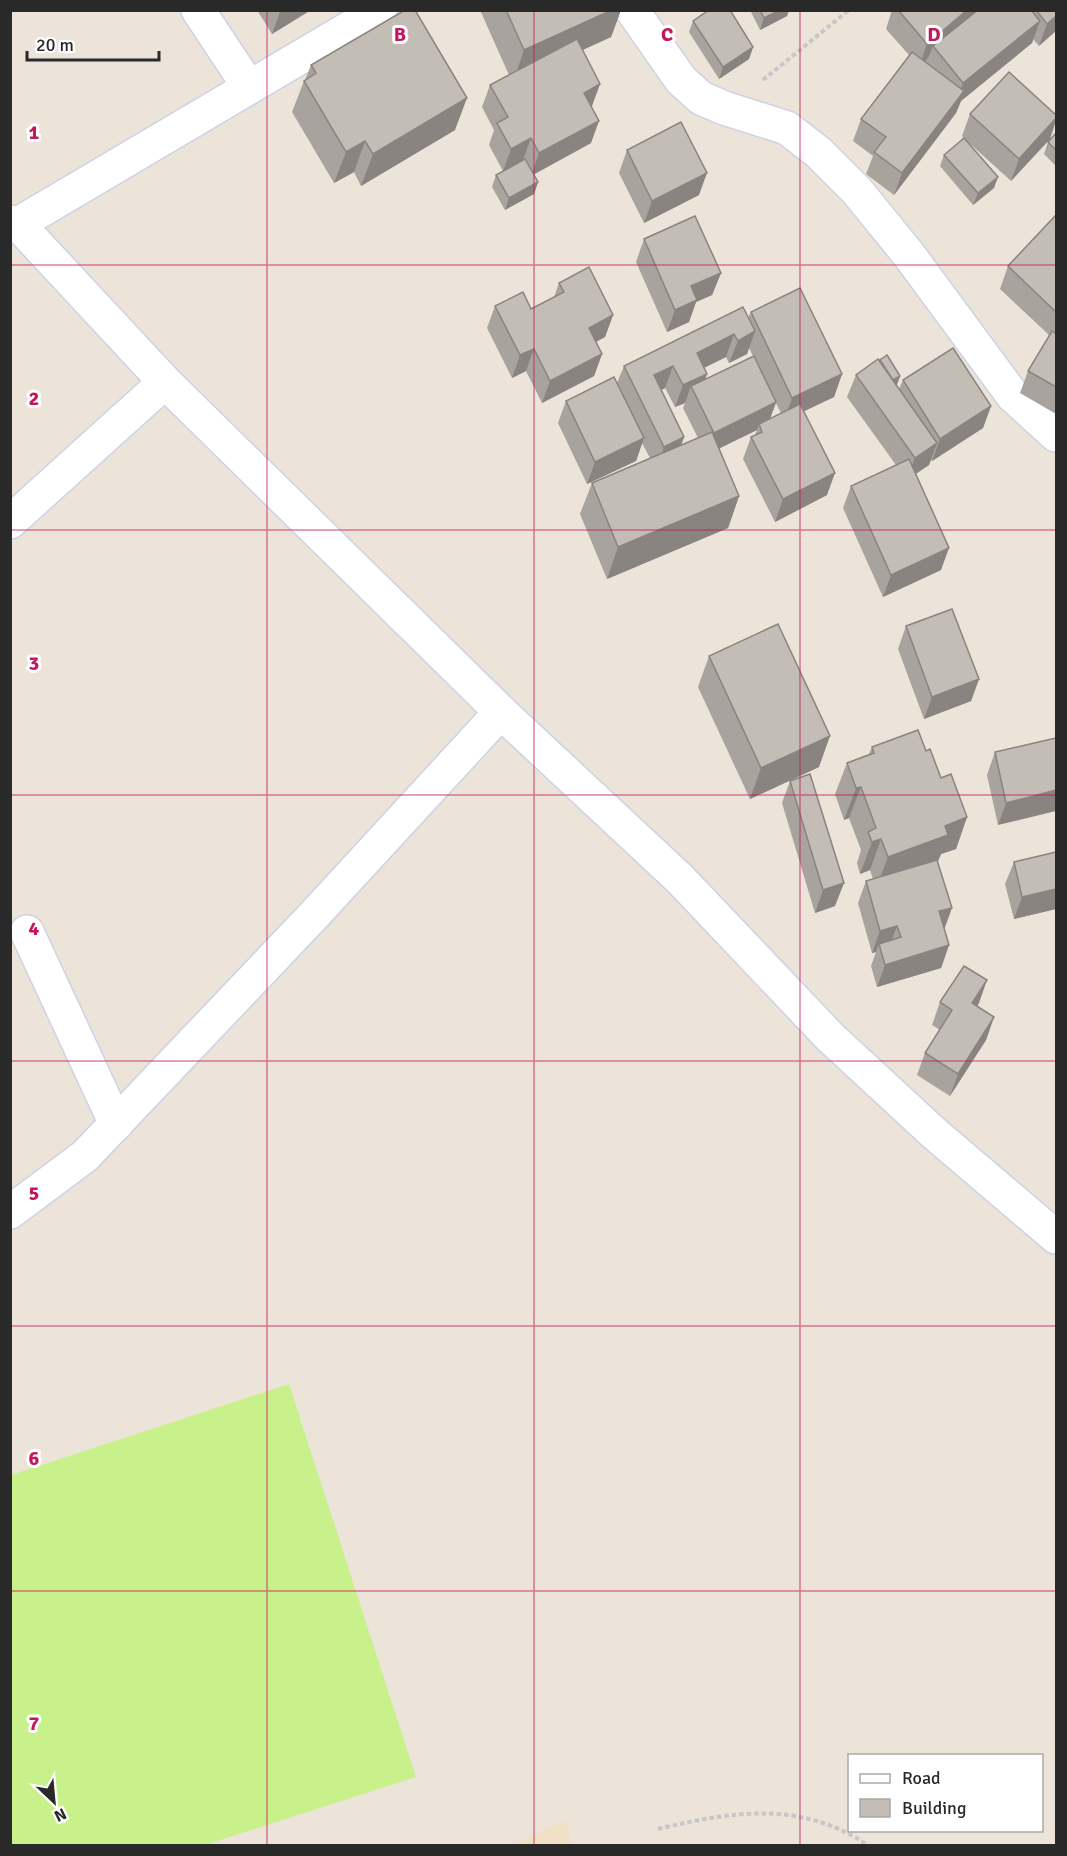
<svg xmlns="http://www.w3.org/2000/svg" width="1067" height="1856" font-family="Signika,sans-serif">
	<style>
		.education { fill: #f0e1c6 }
		.pitch { fill: #c9f18b }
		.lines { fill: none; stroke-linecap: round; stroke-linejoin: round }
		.street-casing { stroke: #ced3e3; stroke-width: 36 }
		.path { stroke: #c7c7c7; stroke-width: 4; stroke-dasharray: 4.5 3; stroke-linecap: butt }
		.street { stroke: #fff; stroke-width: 33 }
		.wall { fill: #a9a39d; fill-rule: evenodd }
		.shaded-wall { fill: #89847f }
		.building { fill: #c4bdb6; stroke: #89847f; stroke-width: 1.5 }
		.grid { fill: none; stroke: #c2185b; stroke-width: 1.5; stroke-opacity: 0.55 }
		.grid-label { font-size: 20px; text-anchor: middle; font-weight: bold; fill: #c2185b; stroke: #fff; stroke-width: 6; stroke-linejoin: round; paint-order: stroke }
	</style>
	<rect width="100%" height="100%" fill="#ece3d9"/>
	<!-- education -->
	<polygon class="education" points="567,1820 571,1845 511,1845"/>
	<!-- pitch -->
	<polygon class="pitch" points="289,1384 416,1777 205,1845 11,1845 11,1475"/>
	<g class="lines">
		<defs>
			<g id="street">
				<polyline points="198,10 249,87"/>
				<polyline points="632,10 681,80 701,98 724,108 787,128 818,152 857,191 909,255 1013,396 1056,435"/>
				<polyline points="10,222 18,224 165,382 501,712 680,879 830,1037 935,1134 1056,1237"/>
				<polyline points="18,224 380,10"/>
				<polyline points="10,522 165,382"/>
				<polyline points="27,932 116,1124"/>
				<polyline points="10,1212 85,1156 315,914 501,712"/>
			</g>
		</defs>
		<!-- street casing -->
		<use href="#street" class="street-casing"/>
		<!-- path -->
		<g class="path">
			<polyline points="763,80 849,10"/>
			<path d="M658,1829C734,1811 801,1800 869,1846"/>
		</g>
		<!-- street -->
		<use href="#street" class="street"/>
	</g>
	<!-- wall -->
	<g class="wall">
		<polygon points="257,10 311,10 272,34"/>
		<polygon points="480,10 621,10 611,37 582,50 600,84 591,107 591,143 534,174 538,182 534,194 505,210 492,187 496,175 503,171 489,145 494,130 482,107 490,85 509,75"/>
		<polygon points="750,10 789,10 787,16 760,30"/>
		<polygon points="892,10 1056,10 1039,46 1033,39 1032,43 961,101 956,113 894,195 866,174 873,156 853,141 861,119 909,55 886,29"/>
		<polygon points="693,21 753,47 749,59 719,79 689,32"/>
		<polygon points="311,65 455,130 361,186 354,172 334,183 292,112 304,81 305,80"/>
		<polygon points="970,114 1050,139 1011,181 968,142 994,188 973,205 940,166 944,155 964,138 962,136"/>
		<polygon points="1056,133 1056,166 1044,154 1048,142"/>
		<polygon points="627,150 699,195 644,223 619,173"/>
		<polygon points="1056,215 1056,414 1020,393 1028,371 1049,335 1000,289 1008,266"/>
		<polygon points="644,239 721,273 712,295 696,302 689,322 667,332 636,262"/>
		<polygon points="559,283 613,315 605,337 596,342 602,354 594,376 542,403 526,371 512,378 487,328 495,306 531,309 554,297"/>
		<path d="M751,312L842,374L834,397L803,411L827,495L775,522L743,459L751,437L755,435L757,430L719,448L739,496L728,528L607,579L580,514L592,483L650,458L642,443L636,461L587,484L558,423L566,401L617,383L624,366L748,318ZM749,348L753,356L705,380L707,374L704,368L726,357L729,363L747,354ZM665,388L675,407L685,403L683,408L698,438L681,445L684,437L661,390ZM776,403L781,413L770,419Z"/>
		<polygon points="880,361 900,376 897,385 899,389 903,380 991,406 983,428 932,461 931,460 929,465 916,474 941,570 883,597 843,508 851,486 896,465 847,397 856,375"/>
		<polygon points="906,626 979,679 971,701 924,719 898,649"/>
		<polygon points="709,656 819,767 750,799 698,687"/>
		<polygon points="1056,738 998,825 987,775 995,752"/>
		<polygon points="872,747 926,751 941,778 967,817 956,849 941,854 938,861 944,928 949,945 941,968 877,987 871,966 876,952 872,953 858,903 866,881 873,879 870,870 860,874 857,863 861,850 849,818 844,820 835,794 847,763 869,754"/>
		<polygon points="790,781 835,906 815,913 782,803"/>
		<polygon points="1056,852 1056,909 1014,919 1005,884 1014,862"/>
		<polygon points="940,1002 979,1003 977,1006 994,1017 986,1040 950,1096 917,1075 925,1053 940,1030 932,1025"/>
	</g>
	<!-- shaded-wall -->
	<g class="shaded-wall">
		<polygon points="282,10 311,10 272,34 280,12"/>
		<polygon points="612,10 621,10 611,37 513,82 524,50"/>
		<polygon points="780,10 789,10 787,16 760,30 764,18"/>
		<polygon points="967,10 984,10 933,46 928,58 919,67 927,44"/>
		<polygon points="1056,16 1056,31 1039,46 1047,24"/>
		<polygon points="1040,21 1032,43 961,101 956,113 894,195 902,173 957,101 963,83"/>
		<polygon points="753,47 749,59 719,79 723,67"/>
		<polygon points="600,84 592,106 576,115 584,93"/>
		<polygon points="467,98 455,130 361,186 373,154"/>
		<polygon points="1056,118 1056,121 1050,139 1011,181 1019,159"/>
		<polygon points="599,121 591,143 531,176 539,153"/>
		<polygon points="531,138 523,160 503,171 511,149"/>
		<polygon points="365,141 354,172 334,183 346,152"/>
		<polygon points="707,173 699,195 644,223 652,201"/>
		<polygon points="998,177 994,188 973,205 978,193"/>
		<polygon points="538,182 534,194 505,210 509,198"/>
		<polygon points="721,273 712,295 696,302 689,322 667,332 675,310 691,286"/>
		<polygon points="613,315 605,337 580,350 589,328"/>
		<polygon points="755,331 747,354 729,363 738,341"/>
		<polygon points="734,334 726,357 689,375 697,353"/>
		<polygon points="534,349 526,371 512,378 520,355"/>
		<polygon points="602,354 594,376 542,403 550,381"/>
		<polygon points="673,366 665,388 646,398 654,375"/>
		<polygon points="707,374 699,396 691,386 685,403 675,407 683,385"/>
		<polygon points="842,374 834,397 784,421 792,398"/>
		<polygon points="900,376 896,387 888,383"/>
		<polygon points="776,402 768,424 759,424 757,430 706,455 714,433"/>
		<polygon points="991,406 983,428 932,461 940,439"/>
		<polygon points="684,437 676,460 656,470 664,447"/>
		<polygon points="644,438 636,461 587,484 595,462"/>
		<polygon points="937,443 929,465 906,480 915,458"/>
		<polygon points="835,473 827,495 775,522 783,499"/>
		<polygon points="739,496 728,528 607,579 618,547"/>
		<polygon points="949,548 941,570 883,597 891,575"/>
		<polygon points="979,679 971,701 924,719 932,697"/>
		<polygon points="830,736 819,767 750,799 761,768"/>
		<polygon points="861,787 849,818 844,820 856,788"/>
		<polygon points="1056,790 1056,811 998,825 1006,803"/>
		<polygon points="967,817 956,849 941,854 936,866 876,888 888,857 945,826"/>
		<polygon points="881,839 870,870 860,874 872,842"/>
		<polygon points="844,883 835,906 815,913 823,890"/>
		<polygon points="1056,889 1056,909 1014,919 1022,897"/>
		<polygon points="952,908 944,930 939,911"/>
		<polygon points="897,926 889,948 879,944 876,952 872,953 880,931"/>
		<polygon points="949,945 941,968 877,987 885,965"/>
		<polygon points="987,980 979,1003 964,1025 972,1003"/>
		<polygon points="994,1017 986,1040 950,1096 958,1074"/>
	</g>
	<!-- building -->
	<g class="building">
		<polygon points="405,10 415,10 467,98 373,154 365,141 346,152 304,81 316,73 311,65"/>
		<polygon points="506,10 612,10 524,50"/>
		<polygon points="709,10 730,10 753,47 723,67 693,21"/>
		<polygon points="760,10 780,10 764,18"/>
		<polygon points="898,10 967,10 927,44"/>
		<polygon points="978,10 1031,10 1040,21 963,83 933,46"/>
		<polygon points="1036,10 1056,10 1056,16 1047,24"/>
		<polygon points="577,39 600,84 584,93 599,121 539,153 531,138 511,149 497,123 508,117 490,85"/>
		<polygon points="912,52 964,91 902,173 874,152 886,137 861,119"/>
		<polygon points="1009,72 1056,115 1056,118 1019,159 970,114"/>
		<polygon points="681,122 707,173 652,201 627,150"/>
		<polygon points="1056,133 1056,150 1048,142"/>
		<polygon points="964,138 998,177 978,193 944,155"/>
		<polygon points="525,159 538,182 509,198 496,175"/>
		<polygon points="1056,215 1056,312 1008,266"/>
		<polygon points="695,216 721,273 691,286 697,300 675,310 644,239"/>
		<polygon points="589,267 613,315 589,328 602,354 550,381 534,349 520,355 495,306 523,292 531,309 564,292 559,283"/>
		<polygon points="800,288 842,374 792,398 751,312"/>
		<polygon points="743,307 755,331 738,341 734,334 697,353 707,374 683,385 673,366 654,375 684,437 664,447 624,366"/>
		<polygon points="1052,331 1056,334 1056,387 1028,371"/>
		<polygon points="953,348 991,406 940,439 903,380"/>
		<polygon points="887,355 900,376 893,380 880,360"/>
		<polygon points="754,356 776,402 714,433 691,386"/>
		<polygon points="878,359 937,443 915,458 856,375"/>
		<polygon points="614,377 644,438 595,462 566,401"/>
		<polygon points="800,404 835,473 783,499 751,437 762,432 759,424"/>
		<polygon points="712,432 739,496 618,547 592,483"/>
		<polygon points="909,459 949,548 891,575 851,486"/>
		<polygon points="952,609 979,679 932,697 906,626"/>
		<polygon points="778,624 830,736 761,768 709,656"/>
		<polygon points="918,730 926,751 930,749 941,778 951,774 967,817 945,826 948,835 888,857 881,839 872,842 868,832 876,828 861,787 856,788 847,763 874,753 872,747"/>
		<polygon points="1056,738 1056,790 1006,803 995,752"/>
		<polygon points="810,774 844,883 823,890 790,781"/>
		<polygon points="1056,852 1056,889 1022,897 1014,862"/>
		<polygon points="937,860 952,908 939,911 949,945 885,965 879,944 901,937 897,926 880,931 866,881"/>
		<polygon points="964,966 987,980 972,1003 994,1017 958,1074 925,1053 952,1010 940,1002"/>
	</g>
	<!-- grid -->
	<path class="grid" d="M267,10V1846M534,10V1846M800,10V1846M10,265H1056M10,530H1056M10,795H1056M10,1061H1056M10,1326H1056M10,1591H1056"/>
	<g class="grid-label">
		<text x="400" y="41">B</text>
		<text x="667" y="41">C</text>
		<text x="934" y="41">D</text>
		<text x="34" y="139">1</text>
		<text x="34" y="405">2</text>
		<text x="34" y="670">3</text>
		<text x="34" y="935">4</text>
		<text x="34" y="1200">5</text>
		<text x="34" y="1465">6</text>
		<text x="34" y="1730">7</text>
	</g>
	<!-- border -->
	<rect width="1067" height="1856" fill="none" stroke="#292929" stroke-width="24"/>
	<!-- legend -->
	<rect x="848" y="1754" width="195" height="78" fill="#ffffff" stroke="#a9a9a9" stroke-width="1.5"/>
	<rect x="860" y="1774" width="30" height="9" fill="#ffffff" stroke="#a9a9a9" stroke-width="1.5"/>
	<text x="902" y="1784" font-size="18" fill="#292929">Road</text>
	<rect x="860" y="1799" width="30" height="18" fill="#c4bdb6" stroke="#a9a9a9" stroke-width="1.5"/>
	<text x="902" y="1814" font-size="18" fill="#292929">Building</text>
	<!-- north arrow -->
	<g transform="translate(54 1802) rotate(154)" stroke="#ffffff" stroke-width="4.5" paint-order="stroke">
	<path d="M0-4.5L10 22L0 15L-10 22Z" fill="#292929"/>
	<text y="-9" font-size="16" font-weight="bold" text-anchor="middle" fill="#292929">N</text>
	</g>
	<!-- scale -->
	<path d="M27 51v9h132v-9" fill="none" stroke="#292929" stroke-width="3"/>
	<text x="36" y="51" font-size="18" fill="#292929" stroke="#ffffff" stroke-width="4.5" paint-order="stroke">20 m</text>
</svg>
